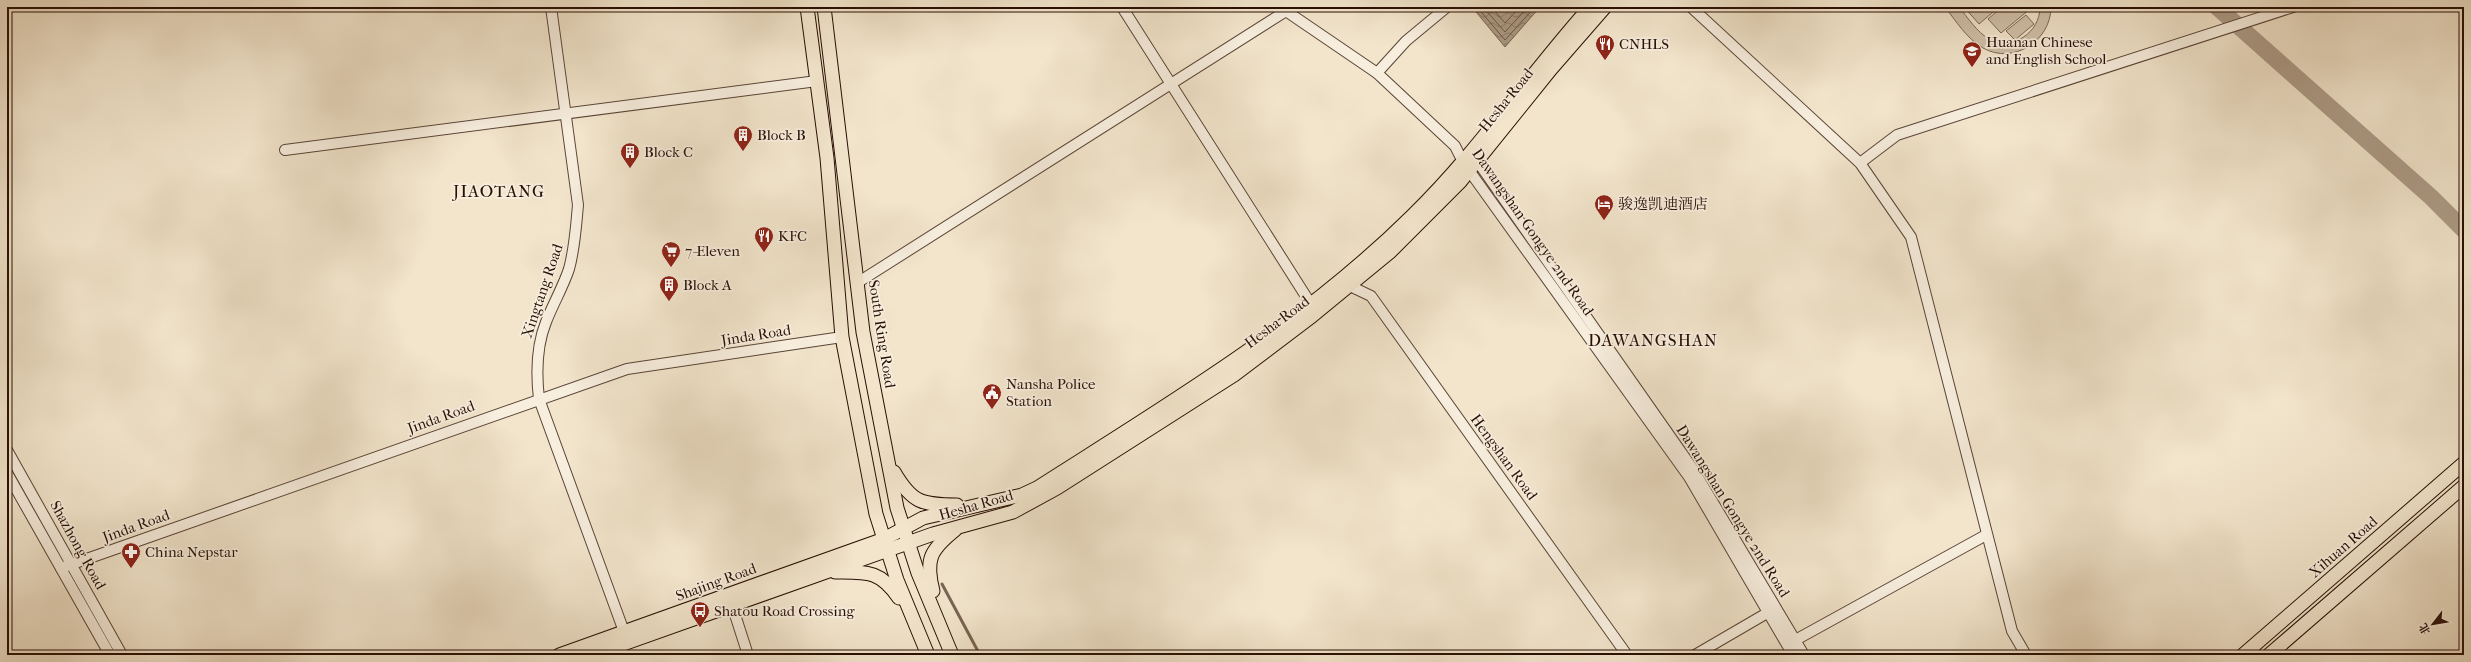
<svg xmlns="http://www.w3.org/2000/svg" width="2471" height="662" font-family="'IM FELL French Canon','Noto Serif SC',serif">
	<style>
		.grass { fill: #d0c1aa; stroke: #7c6857 }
		.water { fill: url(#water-waves); stroke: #786453 }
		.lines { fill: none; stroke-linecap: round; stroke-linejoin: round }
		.shore { stroke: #6a5646; stroke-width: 1 }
		.stream { stroke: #786453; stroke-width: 3 }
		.river { stroke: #ad9c88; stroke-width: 17 }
		.minor-casing { stroke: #5a4436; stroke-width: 12 }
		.major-casing { stroke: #280f04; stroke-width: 15 }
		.minor { stroke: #f7eede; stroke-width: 10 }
		.major { stroke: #f2e5cc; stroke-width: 13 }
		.labels { text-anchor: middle; stroke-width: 3.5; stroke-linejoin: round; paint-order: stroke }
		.poi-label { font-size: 15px; fill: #280f04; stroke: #f7eede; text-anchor: start }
		.street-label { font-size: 15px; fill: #280f04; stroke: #f7eede }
		.quarter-label { font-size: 17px; letter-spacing: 1px; fill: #280f04; stroke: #f7eede }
	</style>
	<defs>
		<pattern id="water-waves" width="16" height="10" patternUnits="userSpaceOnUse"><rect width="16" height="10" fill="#ad9c88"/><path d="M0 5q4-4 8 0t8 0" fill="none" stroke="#8d7e6d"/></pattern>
	</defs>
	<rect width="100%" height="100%" fill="#f2e5cc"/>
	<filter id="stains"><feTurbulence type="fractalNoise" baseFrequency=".005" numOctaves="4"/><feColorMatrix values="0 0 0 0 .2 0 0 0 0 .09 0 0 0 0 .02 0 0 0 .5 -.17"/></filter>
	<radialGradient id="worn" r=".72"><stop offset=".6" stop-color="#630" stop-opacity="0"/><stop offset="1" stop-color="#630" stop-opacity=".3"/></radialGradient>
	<!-- grass -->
	<g class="grass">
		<path d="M1945,7H1959C1968,18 1977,32 1989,39C2012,51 2040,33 2040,7H2051C2051,41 2013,65 1983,48C1967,39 1956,21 1945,7Z"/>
		<polygon points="1964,7 1999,7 1979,24"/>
		<polygon points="2002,7 2029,7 2030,9 2001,33 1988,19"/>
		<polygon points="2026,15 2034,24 2015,40 2006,31"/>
	</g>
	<!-- water -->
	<polygon class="water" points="1472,7 1540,7 1505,47"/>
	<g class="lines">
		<!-- shore -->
		<g class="shore">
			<polyline points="1477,7 1505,40 1535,7"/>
			<polyline points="1483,7 1505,32 1528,7"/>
			<polyline points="1491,7 1505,23 1520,7"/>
		</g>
		<!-- stream -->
		<polyline class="stream" points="942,584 980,655"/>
		<!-- river -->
		<polyline class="river" points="2217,7 2431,197 2464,230"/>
		<defs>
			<g id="minor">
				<path d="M551,7L578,205C576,226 575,247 569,269C563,287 553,304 546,322C536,347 536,373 539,399L626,637"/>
				<polyline points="1122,7 1314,309"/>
				<polyline points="1691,7 1860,163 1911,237 2012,631 2026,655"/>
				<polyline points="1377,73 1406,41 1447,7"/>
				<polyline points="285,150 817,81"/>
				<polyline points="1473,155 1693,469 1804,655"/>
				<polyline points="1860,163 1897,135 2293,7"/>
				<polyline points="857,283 1286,11 1377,73 1455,146 1463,162 1689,477 1793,655"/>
				<polyline points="1350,286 1371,296 1627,655"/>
				<polyline points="7,450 122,655"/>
				<polyline points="7,473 110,655"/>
				<polyline points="61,568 627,369 842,337"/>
				<polyline points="730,599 748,655"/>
				<polyline points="1790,643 1986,535"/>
				<polyline points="1695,655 1774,609"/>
			</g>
			<g id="major">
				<polyline points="807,7 827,158 842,337 876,514 897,580 928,655"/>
				<polyline points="824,7 863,332 897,508 918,573 952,655"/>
				<path d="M894,472C912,503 922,505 957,505"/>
				<path d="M835,572C867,572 880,570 899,598"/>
				<path d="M933,591C925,560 930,550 955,530"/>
				<path d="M559,655L884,539L923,518L1022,495L1037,488C1167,405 1302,325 1412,216C1478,152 1529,75 1590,7"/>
				<polyline points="592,655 933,534 1013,512 1057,488 1234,375 1312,316 1390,252 1460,182 1551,69 1605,7"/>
				<polyline points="2243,655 2464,463"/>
				<polyline points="2269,655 2464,486"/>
			</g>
		</defs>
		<!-- minor casing -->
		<use href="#minor" class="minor-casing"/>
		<!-- major casing -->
		<use href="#major" class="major-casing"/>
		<!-- minor -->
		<use href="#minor" class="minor"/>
		<!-- major -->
		<use href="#major" class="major"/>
	</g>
	<!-- icons -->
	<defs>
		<symbol id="restaurant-pin" viewBox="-11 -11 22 30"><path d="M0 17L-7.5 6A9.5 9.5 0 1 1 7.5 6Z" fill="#8f2418" stroke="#f7eede"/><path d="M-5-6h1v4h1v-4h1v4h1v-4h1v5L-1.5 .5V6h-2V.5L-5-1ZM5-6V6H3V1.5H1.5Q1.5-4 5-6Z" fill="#fff"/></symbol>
		<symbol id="school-pin" viewBox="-11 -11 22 30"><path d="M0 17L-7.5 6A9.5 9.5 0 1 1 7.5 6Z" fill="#8f2418" stroke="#f7eede"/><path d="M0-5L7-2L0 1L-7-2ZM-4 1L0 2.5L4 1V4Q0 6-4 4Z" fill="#fff"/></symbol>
		<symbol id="building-pin" viewBox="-11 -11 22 30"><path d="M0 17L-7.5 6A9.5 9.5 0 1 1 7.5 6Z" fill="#8f2418" stroke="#f7eede"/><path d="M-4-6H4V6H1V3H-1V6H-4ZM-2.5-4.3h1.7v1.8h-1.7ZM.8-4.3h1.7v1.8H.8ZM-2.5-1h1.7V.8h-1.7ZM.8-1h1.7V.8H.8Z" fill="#fff"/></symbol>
		<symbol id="hotel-pin" viewBox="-11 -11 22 30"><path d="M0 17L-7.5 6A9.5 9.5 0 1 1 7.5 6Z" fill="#8f2418" stroke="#f7eede"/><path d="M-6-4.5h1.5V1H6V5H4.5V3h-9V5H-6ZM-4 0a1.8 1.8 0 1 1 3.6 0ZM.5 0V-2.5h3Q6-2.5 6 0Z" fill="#fff"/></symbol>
		<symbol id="supermarket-pin" viewBox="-11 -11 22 30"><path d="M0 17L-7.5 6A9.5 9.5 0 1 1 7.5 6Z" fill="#8f2418" stroke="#f7eede"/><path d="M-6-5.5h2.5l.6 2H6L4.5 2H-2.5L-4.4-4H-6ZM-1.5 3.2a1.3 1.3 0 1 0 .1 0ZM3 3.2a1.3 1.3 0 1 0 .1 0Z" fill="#fff"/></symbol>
		<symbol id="civic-pin" viewBox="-11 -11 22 30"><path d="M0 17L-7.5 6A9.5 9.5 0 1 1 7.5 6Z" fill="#8f2418" stroke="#f7eede"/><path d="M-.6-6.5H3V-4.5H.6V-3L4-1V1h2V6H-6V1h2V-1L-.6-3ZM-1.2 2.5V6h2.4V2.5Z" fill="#fff"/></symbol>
		<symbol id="pharmacy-pin" viewBox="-11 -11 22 30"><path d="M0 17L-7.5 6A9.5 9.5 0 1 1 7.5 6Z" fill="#8f2418" stroke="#f7eede"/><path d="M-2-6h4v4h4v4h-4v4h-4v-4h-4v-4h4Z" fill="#fff"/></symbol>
		<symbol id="bus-pin" viewBox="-11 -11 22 30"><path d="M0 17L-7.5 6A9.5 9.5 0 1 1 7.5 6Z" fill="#8f2418" stroke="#f7eede"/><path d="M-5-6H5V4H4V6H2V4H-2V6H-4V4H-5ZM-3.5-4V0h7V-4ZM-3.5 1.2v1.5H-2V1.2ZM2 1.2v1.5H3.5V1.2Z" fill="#fff"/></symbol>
	</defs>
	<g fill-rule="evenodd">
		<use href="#restaurant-pin" x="1594" y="33" width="22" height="30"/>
		<use href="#school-pin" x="1961" y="40" width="22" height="30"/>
		<use href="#building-pin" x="732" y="124" width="22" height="30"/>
		<use href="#building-pin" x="619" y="141" width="22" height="30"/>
		<use href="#hotel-pin" x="1593" y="193" width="22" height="30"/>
		<use href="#restaurant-pin" x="753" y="225" width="22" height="30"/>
		<use href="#supermarket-pin" x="660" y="240" width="22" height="30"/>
		<use href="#building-pin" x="658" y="274" width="22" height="30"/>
		<use href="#civic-pin" x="981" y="382" width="22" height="30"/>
		<use href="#pharmacy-pin" x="120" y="541" width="22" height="30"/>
		<use href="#bus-pin" x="689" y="600" width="22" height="30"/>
	</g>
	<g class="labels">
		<!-- poi labels -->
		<g class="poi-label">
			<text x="1986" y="47">Huanan Chinese<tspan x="1986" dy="17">and English School</tspan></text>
			<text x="1619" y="49">CNHLS</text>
			<text x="757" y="140">Block B</text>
			<text x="644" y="157">Block C</text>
			<text x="1618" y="209">骏逸凯迪酒店</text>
			<text x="778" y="241">KFC</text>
			<text x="685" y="256">7-Eleven</text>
			<text x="683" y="290">Block A</text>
			<text x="1006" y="389">Nansha Police<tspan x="1006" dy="17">Station</tspan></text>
			<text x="145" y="557">China Nepstar</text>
			<text x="714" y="616">Shatou Road Crossing</text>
		</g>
		<!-- street labels -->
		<g class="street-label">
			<text transform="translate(1506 100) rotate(-51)" y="5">Hesha Road</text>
			<text transform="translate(1533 232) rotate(55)" y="5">Dawangshan Gongye 2nd Road</text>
			<text transform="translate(542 291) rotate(-71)" y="5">Xingtang Road</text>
			<text transform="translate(1277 322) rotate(-37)" y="5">Hesha Road</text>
			<text transform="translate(882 334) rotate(81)" y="5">South Ring Road</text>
			<text transform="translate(756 335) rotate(-9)" y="5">Jinda Road</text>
			<text transform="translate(441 417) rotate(-20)" y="5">Jinda Road</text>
			<text transform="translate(1504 457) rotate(54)" y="5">Hengshan Road</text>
			<text transform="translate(976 505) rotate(-16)" y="5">Hesha Road</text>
			<text transform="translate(1733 511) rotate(58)" y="5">Dawangshan Gongye 2nd Road</text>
			<text transform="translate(136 526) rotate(-20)" y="5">Jinda Road</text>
			<text transform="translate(78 545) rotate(61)" y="5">Shazhong Road</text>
			<text transform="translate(2343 547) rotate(-41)" y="5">Xihuan Road</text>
			<text transform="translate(716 582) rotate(-20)" y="5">Shajing Road</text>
		</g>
		<!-- quarter labels -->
		<g class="quarter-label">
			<text x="499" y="197">JIAOTANG</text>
			<text x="1653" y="346">DAWANGSHAN</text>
		</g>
	</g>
	<!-- margin -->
	<rect width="2471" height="662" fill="none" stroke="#f2e5cc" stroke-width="24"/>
	<rect x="8" y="8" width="2455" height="646" fill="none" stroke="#280f04" stroke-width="2"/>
	<rect x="12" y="12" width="2447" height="638" fill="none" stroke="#280f04"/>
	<!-- north arrow -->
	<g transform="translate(2433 624) rotate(239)" stroke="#f7eede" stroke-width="3" paint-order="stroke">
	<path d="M0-3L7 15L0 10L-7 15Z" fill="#280f04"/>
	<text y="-6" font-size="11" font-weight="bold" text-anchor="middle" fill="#280f04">北</text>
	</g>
	<rect width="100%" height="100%" filter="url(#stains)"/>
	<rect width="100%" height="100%" fill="url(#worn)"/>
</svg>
